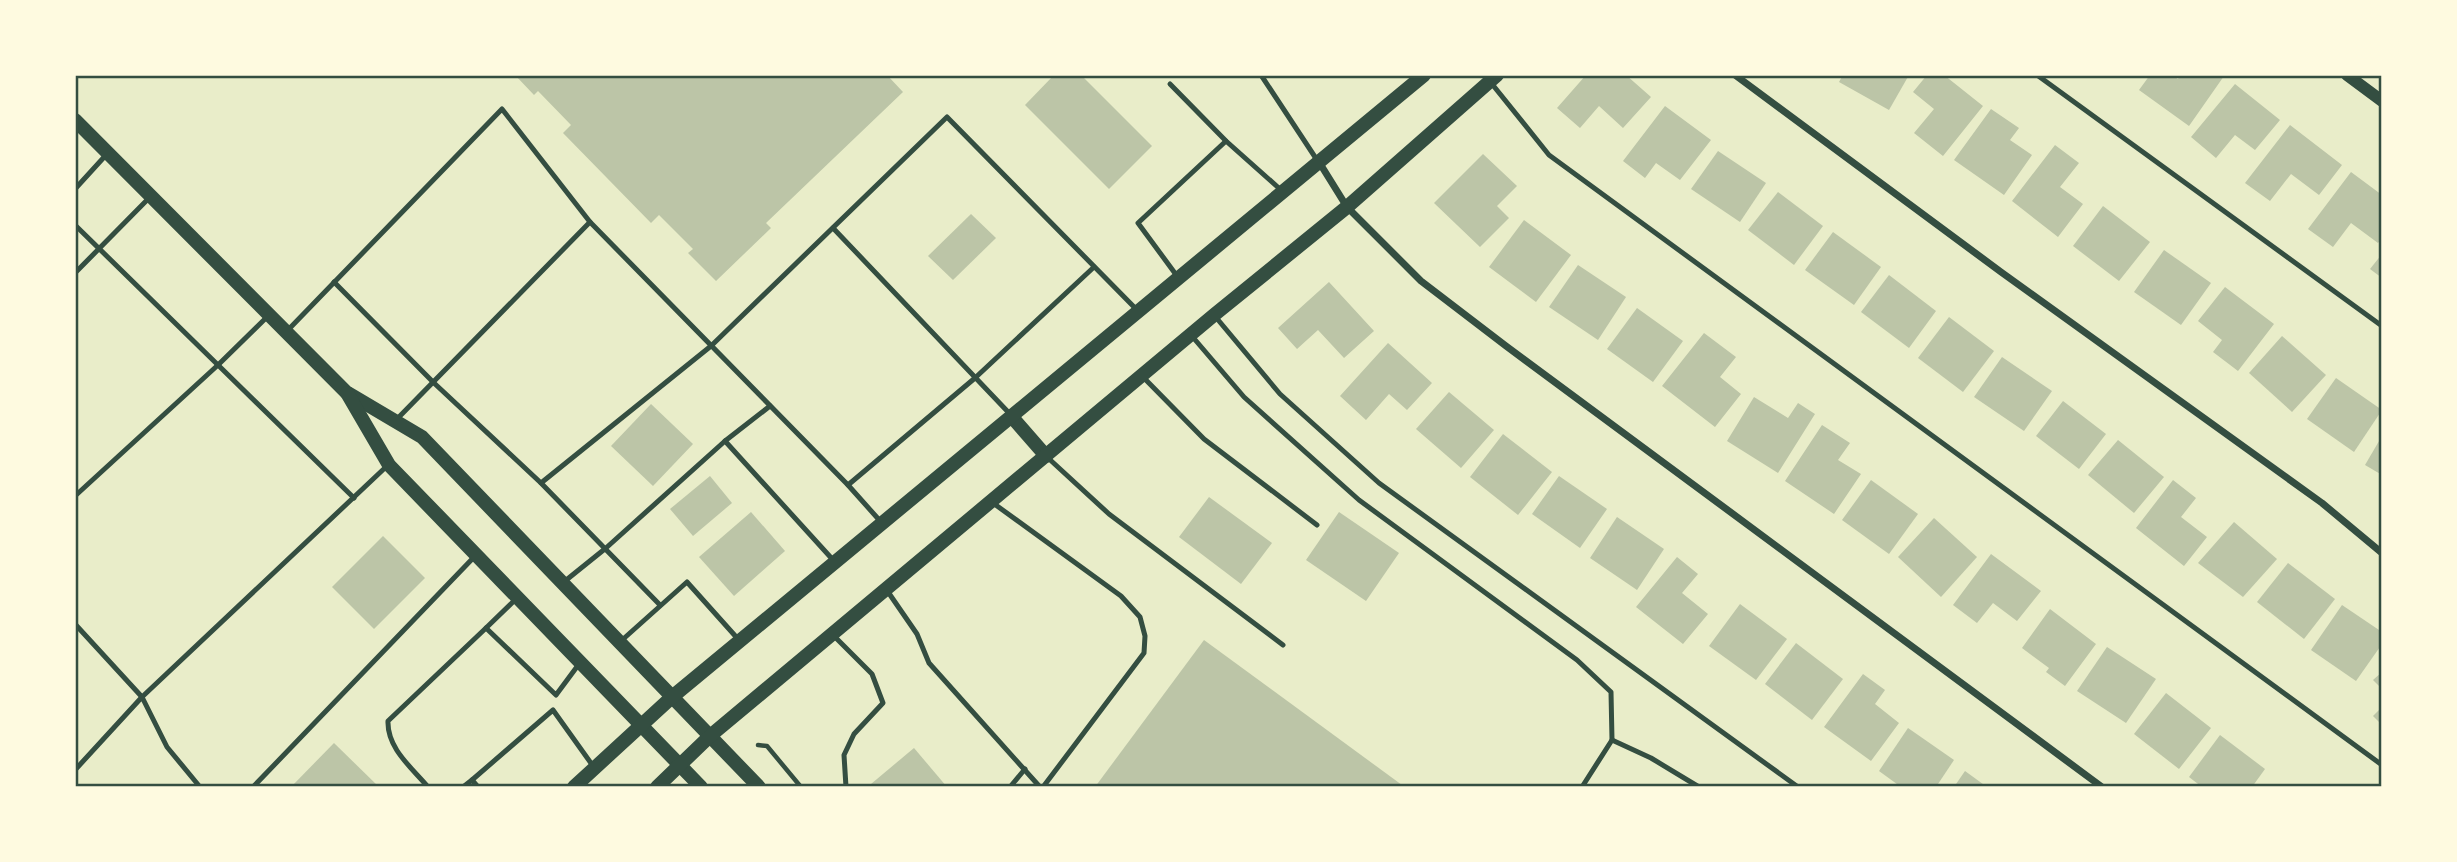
<svg xmlns="http://www.w3.org/2000/svg" width="2457" height="862" font-family="'Public Sans',sans-serif">
	<style>
		.building { fill: #bcc5a7 }
		.lines { fill: none; stroke-linecap: round; stroke-linejoin: round }
		.path { stroke: #344e41; stroke-width: 4.5 }
		.service { stroke: #344e41; stroke-width: 5 }
		.minor { stroke: #344e41; stroke-width: 7 }
		.tertiary { stroke: #344e41; stroke-width: 12 }
		.secondary { stroke: #344e41; stroke-width: 14 }
		.neatline { fill: none; stroke: #344e41; stroke-width: 2.5 }
	</style>
	<rect width="100%" height="100%" fill="#e9edc9"/>
	<!-- building -->
	<g class="building">
		<polygon points="515,75 887,75 903,92 766,223 771,228 716,281 688,253 693,249 659,215 651,223 563,133 571,125 538,91 534,95"/>
		<polygon points="1054,75 1081,75 1152,146 1109,189 1025,105"/>
		<polygon points="1586,75 1626,75 1651,97 1623,128 1599,106 1580,128 1557,108"/>
		<polygon points="1843,75 1909,75 1889,110 1839,82"/>
		<polygon points="1927,75 1944,75 1983,106 1943,156 1914,133 1934,109 1913,92"/>
		<polygon points="2150,75 2172,75 2178,79 2180,75 2224,76 2189,126 2139,90"/>
		<polygon points="2235,84 2280,120 2255,150 2235,135 2216,158 2191,137"/>
		<polygon points="1665,106 1711,140 1680,180 1656,163 1645,178 1623,161"/>
		<polygon points="1991,109 2019,128 2010,140 2032,155 2004,195 1954,160"/>
		<polygon points="2290,125 2342,165 2319,195 2291,174 2270,201 2245,183"/>
		<polygon points="2055,145 2079,163 2060,187 2083,204 2058,237 2012,201"/>
		<polygon points="1718,151 1766,183 1740,222 1691,189"/>
		<polygon points="1483,154 1517,186 1497,206 1509,218 1480,247 1434,203"/>
		<polygon points="2351,172 2382,195 2382,238 2378,243 2351,223 2333,247 2308,229"/>
		<polygon points="1778,192 1823,226 1794,265 1748,230"/>
		<polygon points="2103,206 2150,242 2119,281 2073,246"/>
		<polygon points="971,214 996,238 953,280 928,256"/>
		<polygon points="1524,220 1571,255 1536,302 1489,267"/>
		<polygon points="1833,232 1881,267 1854,305 1805,270"/>
		<polygon points="2164,250 2211,283 2181,325 2134,292"/>
		<polygon points="2382,254 2382,278 2370,269"/>
		<polygon points="1578,265 1626,297 1598,340 1549,307"/>
		<polygon points="1889,275 1936,311 1909,348 1861,312"/>
		<polygon points="1329,282 1374,331 1344,358 1318,330 1297,349 1278,328"/>
		<polygon points="2225,287 2274,324 2238,371 2213,352 2222,340 2198,321"/>
		<polygon points="1637,308 1683,341 1653,382 1607,349"/>
		<polygon points="1949,317 1994,351 1963,392 1918,358"/>
		<polygon points="1704,333 1736,357 1720,377 1741,394 1715,427 1662,386"/>
		<polygon points="2282,336 2326,375 2292,412 2249,373"/>
		<polygon points="1388,343 1432,383 1407,410 1389,394 1366,420 1340,396"/>
		<polygon points="2002,357 2052,391 2024,431 1974,397"/>
		<polygon points="2336,378 2382,410 2354,452 2307,419"/>
		<polygon points="1449,392 1494,430 1461,468 1416,429"/>
		<polygon points="1754,397 1788,418 1798,403 1815,414 1778,473 1727,441"/>
		<polygon points="2063,401 2106,434 2079,469 2036,436"/>
		<polygon points="651,404 693,444 653,486 611,446"/>
		<polygon points="1822,425 1850,443 1838,460 1861,474 1834,514 1785,481"/>
		<polygon points="1503,434 1552,472 1518,515 1470,477"/>
		<polygon points="2382,436 2382,475 2365,465"/>
		<polygon points="2118,440 2164,477 2134,513 2088,475"/>
		<polygon points="710,476 732,503 693,536 670,509"/>
		<polygon points="1559,476 1607,509 1580,548 1532,514"/>
		<polygon points="1871,480 1918,514 1889,554 1842,520"/>
		<polygon points="2173,480 2196,498 2181,517 2207,537 2184,566 2136,528"/>
		<polygon points="1209,497 1272,543 1241,584 1179,537"/>
		<polygon points="751,512 785,551 734,596 699,557"/>
		<polygon points="1339,512 1399,553 1366,601 1306,560"/>
		<polygon points="1617,517 1664,549 1637,590 1590,558"/>
		<polygon points="1934,518 1977,557 1941,597 1898,557"/>
		<polygon points="2234,522 2277,559 2243,597 2198,563"/>
		<polygon points="383,536 425,578 374,629 332,587"/>
		<polygon points="1991,554 2041,591 2017,621 1993,603 1977,623 1953,605"/>
		<polygon points="1677,557 1698,574 1682,593 1708,614 1683,644 1636,607"/>
		<polygon points="2288,563 2335,599 2304,639 2257,602"/>
		<polygon points="1740,604 1787,639 1756,680 1709,646"/>
		<polygon points="2342,605 2382,632 2382,644 2356,681 2311,650"/>
		<polygon points="2050,609 2096,644 2065,686 2046,672 2049,668 2022,648"/>
		<polygon points="1204,640 1402,785 1401,787 1095,787"/>
		<polygon points="1796,643 1843,679 1812,720 1765,684"/>
		<polygon points="2107,647 2156,679 2126,723 2077,691"/>
		<polygon points="2382,672 2382,689 2373,680"/>
		<polygon points="1863,674 1885,690 1875,704 1899,723 1871,761 1824,727"/>
		<polygon points="2166,693 2211,728 2179,769 2134,734"/>
		<polygon points="2382,707 2382,725 2373,716"/>
		<polygon points="1908,728 1954,760 1936,787 1901,787 1879,771"/>
		<polygon points="2220,735 2265,769 2252,787 2202,787 2189,777"/>
		<polygon points="334,743 379,787 291,787"/>
		<polygon points="914,748 947,787 873,787 871,784"/>
		<polygon points="1965,771 1987,787 1954,787"/>
	</g>
	<g class="lines">
		<!-- path -->
		<polyline class="path" points="758,745 767,746 801,787"/>
		<!-- service -->
		<g class="service">
			<polyline points="1261,75 1317,160"/>
			<polyline points="2037,75 2382,326"/>
			<polyline points="1170,84 1226,141"/>
			<polyline points="1492,84 1549,155 2382,765"/>
			<polyline points="75,189 106,155"/>
			<polyline points="75,225 218,365 269,315"/>
			<polyline points="833,228 1010,414"/>
			<polyline points="75,273 151,196"/>
			<polyline points="1177,276 1138,223 1226,141 1281,190"/>
			<polyline points="334,282 434,383 541,483 711,346 947,117 1138,311"/>
			<polyline points="1214,315 1280,394 1379,483 1798,787"/>
			<polyline points="288,330 502,109 590,222"/>
			<polyline points="1191,335 1244,397 1359,500 1577,660 1611,692 1612,740"/>
			<polyline points="1142,376 1204,439 1317,525"/>
			<polyline points="397,419 590,222 848,485 881,522"/>
			<polyline points="725,441 770,406"/>
			<polyline points="1047,457 1109,514 1283,645"/>
			<polyline points="541,483 660,605"/>
			<polyline points="848,485 975,378 1094,267"/>
			<polyline points="75,496 218,365 354,498"/>
			<polyline points="993,503 1121,596 1140,617 1145,636 1144,653 1043,787"/>
			<polyline points="565,581 606,548 725,441 834,561"/>
			<polyline points="886,589 917,634 929,663 1040,787"/>
			<polyline points="517,598 486,628 556,695 579,664"/>
			<polyline points="75,624 142,697 388,465"/>
			<polyline points="834,636 872,674 883,703 854,734 844,755 846,787"/>
			<polyline points="621,641 687,582 738,639"/>
			<polyline points="75,770 142,697 167,747 200,787"/>
			<polyline points="472,780 553,710 593,766"/>
			<polyline points="253,787 476,555"/>
			<path d="M428,787C411,767 387,748 388,721L486,628"/>
			<polyline points="463,787 472,780 478,787"/>
			<polyline points="1010,787 1025,769"/>
			<polyline points="1582,787 1612,740 1651,758 1699,787"/>
		</g>
		<!-- minor -->
		<g class="minor">
			<polyline points="1735,75 2001,272 2322,503 2382,553"/>
			<polyline points="1319,162 1347,207 1421,281 1506,346 2102,787"/>
		</g>
		<!-- tertiary -->
		<polyline class="tertiary" points="2347,75 2382,101"/>
		<!-- secondary -->
		<g class="secondary">
			<polyline points="75,120 346,392 422,437 759,787"/>
			<polyline points="347,393 389,465 701,787"/>
			<polyline points="1012,417 1046,456"/>
			<polyline points="574,787 672,697 1424,75"/>
			<polyline points="657,787 710,736 1214,315 1347,207 1497,75"/>
		</g>
	</g>
	<!-- border -->
	<rect width="2457" height="862" fill="none" stroke="#fefae0" stroke-width="154"/>
	<rect x="77" y="77" width="2303" height="708" class="neatline"/>
</svg>
